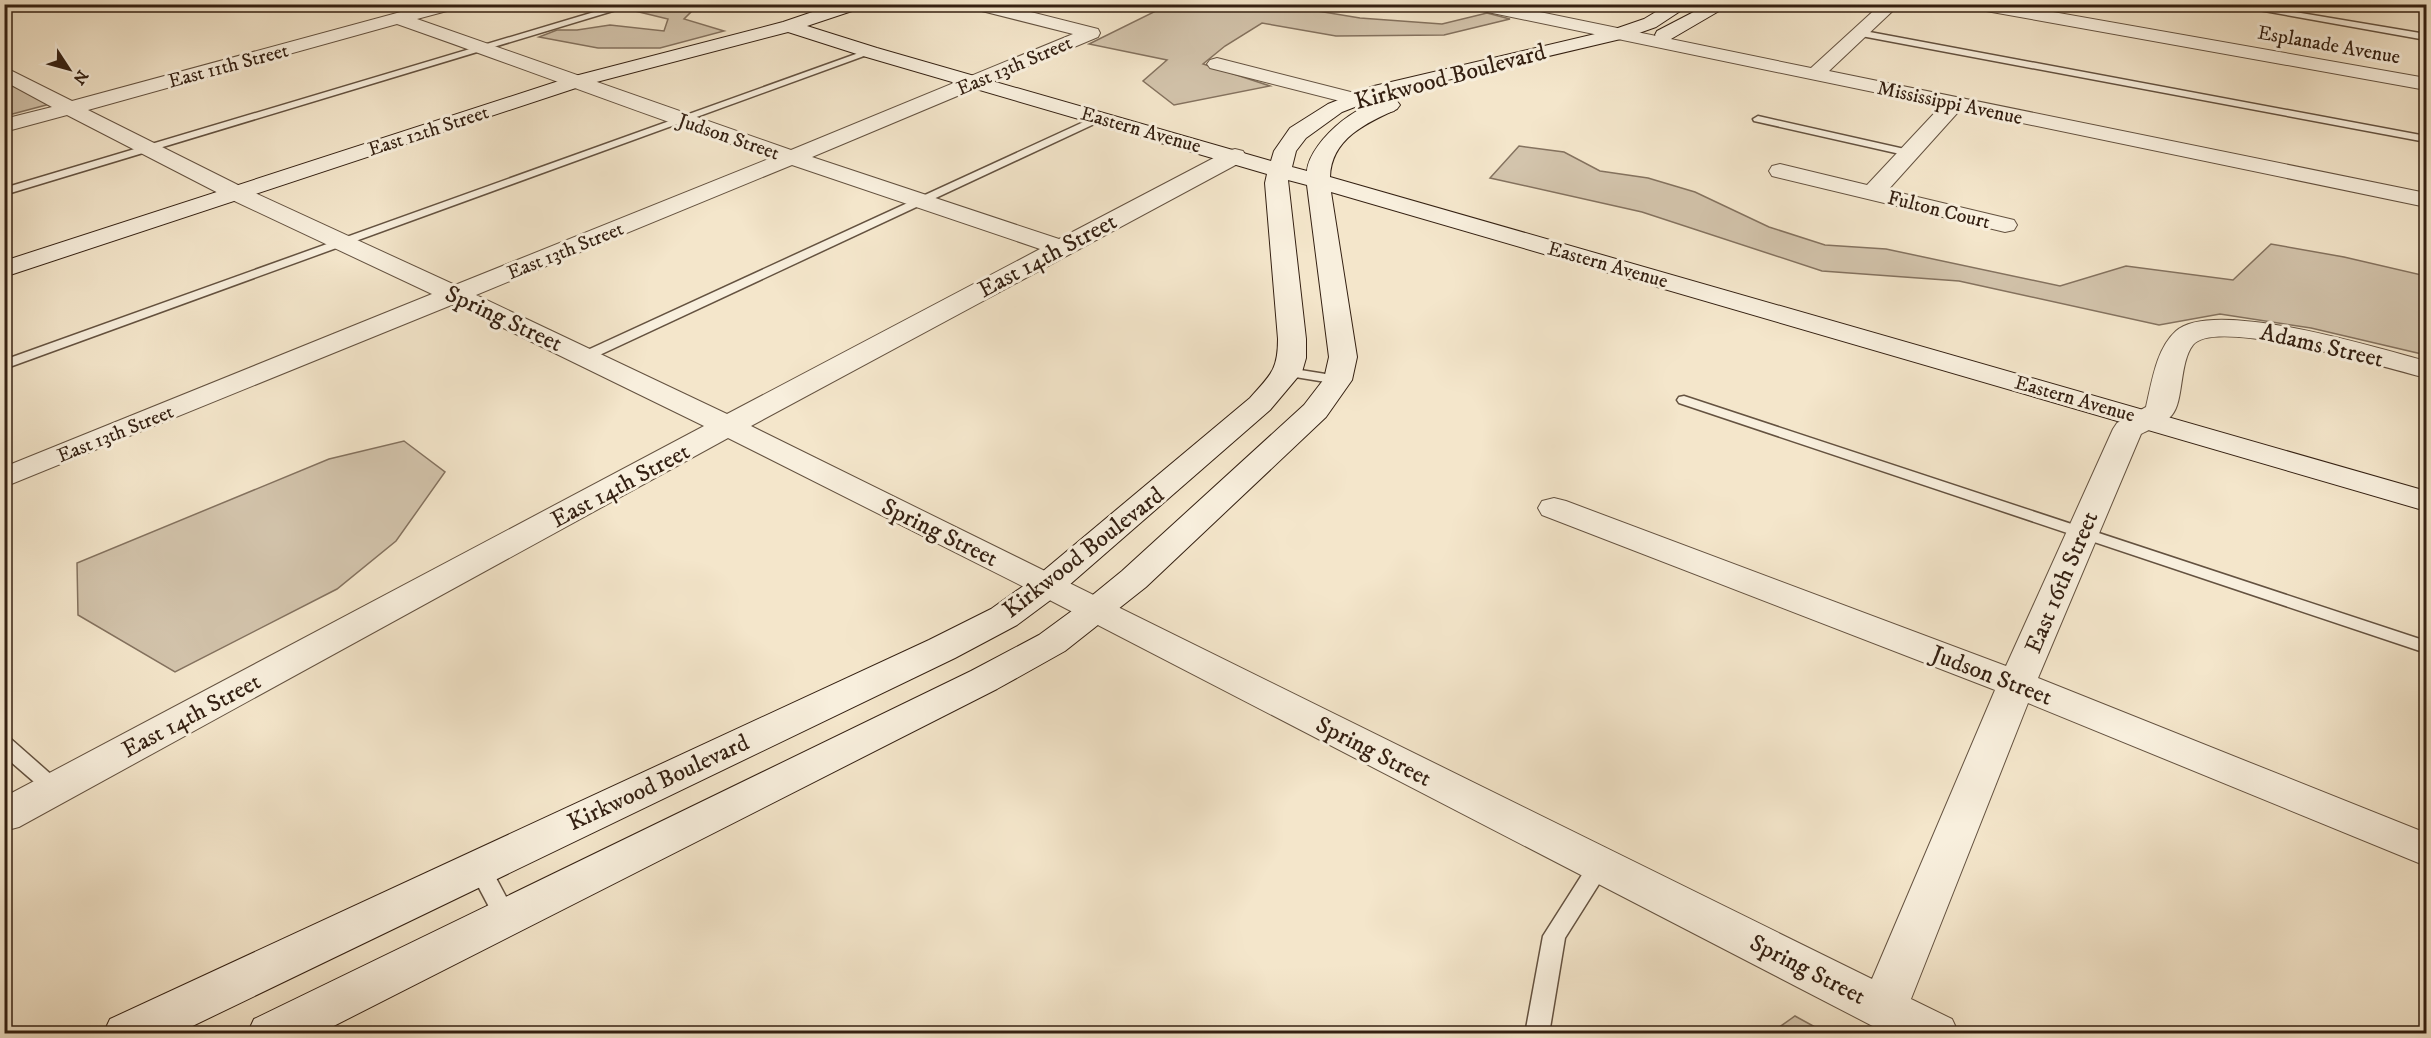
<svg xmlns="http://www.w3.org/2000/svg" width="2431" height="1038" font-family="'IM FELL DW Pica',serif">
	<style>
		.green { fill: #d3c4ac; stroke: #84725f; stroke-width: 1.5 }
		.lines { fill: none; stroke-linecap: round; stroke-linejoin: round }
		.lane-casing { stroke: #645240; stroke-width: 3 }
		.street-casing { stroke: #645240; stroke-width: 2 }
		.secondary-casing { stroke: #342012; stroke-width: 2 }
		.lane { fill: #f8efdd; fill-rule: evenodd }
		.street { fill: #f8efdd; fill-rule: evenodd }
		.secondary { fill: #f8efdd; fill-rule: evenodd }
		.labels { text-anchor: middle; stroke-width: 6; stroke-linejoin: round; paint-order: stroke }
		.far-street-label { font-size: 20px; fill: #342012; stroke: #f8efdd }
		.street-label { font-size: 24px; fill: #342012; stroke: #f8efdd }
	</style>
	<rect width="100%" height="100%" fill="#f4e6cb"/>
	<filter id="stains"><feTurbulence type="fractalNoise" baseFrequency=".00333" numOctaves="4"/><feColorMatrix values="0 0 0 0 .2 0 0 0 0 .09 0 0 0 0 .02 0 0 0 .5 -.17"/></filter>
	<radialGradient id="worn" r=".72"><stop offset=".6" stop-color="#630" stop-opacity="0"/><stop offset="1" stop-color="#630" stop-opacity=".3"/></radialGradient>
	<!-- green -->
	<g class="green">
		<polygon points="644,5 682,5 694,9 684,19 724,31 660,48 598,48 539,37 557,30 577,30 610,25 664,31 668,19 631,10"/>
		<polygon points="1150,5 1281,5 1360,18 1442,24 1487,13 1510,19 1444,35 1336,36 1262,23 1225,46 1203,64 1270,86 1174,105 1143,81 1167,60 1089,44 1158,10"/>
		<polygon points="5,82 50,104 5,116"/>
		<polygon points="1519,146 1564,152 1600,171 1648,178 1695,192 1769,227 1825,245 1886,249 2060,286 2126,266 2233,280 2271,244 2344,257 2426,276 2426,355 2311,328 2220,314 2159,325 1959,281 1822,271 1642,212 1490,178"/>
		<polygon points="404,441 445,472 396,541 337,589 175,672 78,615 77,563 329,459"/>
		<polygon points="1795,1016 1826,1033 1771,1033"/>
	</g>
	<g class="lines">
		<defs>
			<g id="lane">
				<polygon points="621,4 636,4 4,195 4,188"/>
				<polygon points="2225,4 2248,4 2426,34 2426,40"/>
				<polygon points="1859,30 2426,136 2426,142 1856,35 1856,31"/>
				<polygon points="867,50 875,52 4,369 4,360"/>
				<polygon points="1101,114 1106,117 1105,119 591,359 581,359 579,356 581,353"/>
				<polygon points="1758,116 1909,150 1915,153 1909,156 1754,121 1753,119"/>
				<polygon points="1288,368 1338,376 1345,380 1338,384 1283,375 1281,372 1283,369"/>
				<polygon points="1684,396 2426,641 2426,653 1679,403 1677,400 1679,397"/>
				<polygon points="4,737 11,739 62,784 65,789 62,794 55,797 48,794 4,756"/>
				<polygon points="1600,857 1608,859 1611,865 1565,938 1549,1034 1525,1034 1543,936 1592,859"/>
				<polygon points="479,859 487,861 513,910 516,916 513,922 505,925 497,922 468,867 471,861"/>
			</g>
			<g id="street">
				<path d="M430,4H460L458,8L417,19L791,150L1073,34L970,8L968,4H999L1098,29L1100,33L1098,37L812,157L1059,239L1227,151L1235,149L1243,151L1246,156L1243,161L751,426L1872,979L1995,690L1542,515L1538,508L1542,501L1554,498L1566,501L2006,666L2113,429L2117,423L2146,407C2152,382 2156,349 2176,331C2213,297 2379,349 2426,361V378C2390,369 2215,316 2193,345C2179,363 2184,401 2172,415C2165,423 2151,429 2141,434L2038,678L2426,833V866L2028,703L1911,999L1952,1019L1959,1034H1888L1036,593L728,438L19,827L4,831V797L704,426L454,304L4,487V467L432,294L228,198L67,115L4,132V119L52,107L4,81V67L72,101ZM397,24C522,68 646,115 771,158L455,285L244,188L88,110ZM792,165L1040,249L727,414L476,295Z"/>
				<polygon points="1465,4 1501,4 1811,68 1881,4 1900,4 1829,71 2426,193 2426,207 1960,110 1888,190 2014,220 2017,225 2014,230 2005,232 1772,176 1769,171 1772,166 1780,164 1867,185 1941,106 1473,9"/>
				<polygon points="1967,4 2008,4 2426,78 2426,90 1975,9"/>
				<polygon points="1217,58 1394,103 1397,107 1394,111 1387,113 1210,68 1207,64 1210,60"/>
			</g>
			<g id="secondary">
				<path d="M836,4H863L861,8L807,26L877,48L1271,161L1274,151L1290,128L1328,104L1374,86L1612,30L1644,19L1669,4H1691L1656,27L1625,38L1388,94L1342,112L1306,138L1296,151L1292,167L1307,171C1310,140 1367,93 1397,101L1400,105L1397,109C1366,123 1331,139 1330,177L2426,491V511L1331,192L1357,357L1352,380L1326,417L1146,587L1065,651L997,689L318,1034H247L254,1019L971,671L1039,635L1084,602L1122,571L1304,405L1324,379L1329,357L1307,185L1288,180L1306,339V358L1302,372L1270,410L1060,593L1017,625L955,658L176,1034H103L110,1019L929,640L991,609L1036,577L1250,398C1270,375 1278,371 1278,339L1265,183L1267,174L863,56L788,32L585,85L4,277V261L571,77L783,22Z"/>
				<polygon points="1709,4 1731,4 1671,39 1657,39 1655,35 1657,31"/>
			</g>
		</defs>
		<!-- lane casing -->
		<use href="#lane" class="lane-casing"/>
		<!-- street casing -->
		<use href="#street" class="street-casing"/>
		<!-- secondary casing -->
		<use href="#secondary" class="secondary-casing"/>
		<!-- lane -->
		<use href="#lane" class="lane"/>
		<!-- street -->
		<use href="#street" class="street"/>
		<!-- secondary -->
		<use href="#secondary" class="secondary"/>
	</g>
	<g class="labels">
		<!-- far-street labels -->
		<g class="far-street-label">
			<text transform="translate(2329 44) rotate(10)" y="7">Esplanade Avenue</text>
			<text transform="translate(228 65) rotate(-15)" y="7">East 11th Street</text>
			<text transform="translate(1014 65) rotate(-23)" y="7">East 13th Street</text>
			<text transform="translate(1950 102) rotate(12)" y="7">Mississippi Avenue</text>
			<text transform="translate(1141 129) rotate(16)" y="7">Eastern Avenue</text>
			<text transform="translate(428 130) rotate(-18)" y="7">East 12th Street</text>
			<text transform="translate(729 136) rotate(19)" y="7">Judson Street</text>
			<text transform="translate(1939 209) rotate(14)" y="7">Fulton Court</text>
			<text transform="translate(565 250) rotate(-22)" y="7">East 13th Street</text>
			<text transform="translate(1608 264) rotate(16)" y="7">Eastern Avenue</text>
			<text transform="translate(2075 398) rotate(16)" y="7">Eastern Avenue</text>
			<text transform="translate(115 433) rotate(-22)" y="7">East 13th Street</text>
		</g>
		<!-- street labels -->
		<g class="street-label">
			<text transform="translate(1450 76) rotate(-15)" y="8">Kirkwood Boulevard</text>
			<text transform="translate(1047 255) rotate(-28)" y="8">East 14th Street</text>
			<text transform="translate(504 318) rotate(25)" y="8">Spring Street</text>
			<text transform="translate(2322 345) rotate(13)" y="8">Adams Street</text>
			<text transform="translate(620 485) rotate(-28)" y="8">East 14th Street</text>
			<text transform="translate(940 532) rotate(26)" y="8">Spring Street</text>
			<text transform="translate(1083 552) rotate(-38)" y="8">Kirkwood Boulevard</text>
			<text transform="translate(2061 582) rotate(-67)" y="8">East 16th Street</text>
			<text transform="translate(1992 675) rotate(21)" y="8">Judson Street</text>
			<text transform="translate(191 715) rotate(-28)" y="8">East 14th Street</text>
			<text transform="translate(1374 751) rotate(27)" y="8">Spring Street</text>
			<text transform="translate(658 782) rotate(-25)" y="8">Kirkwood Boulevard</text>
			<text transform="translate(1808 969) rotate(27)" y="8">Spring Street</text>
		</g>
	</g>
	<!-- margin -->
	<rect width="2431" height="1038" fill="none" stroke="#f4e6cb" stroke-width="24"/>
	<rect x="6" y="6" width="2419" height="1026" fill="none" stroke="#342012" stroke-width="3"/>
	<rect x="12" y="12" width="2407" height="1014" fill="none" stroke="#342012" stroke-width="1.5"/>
	<!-- north arrow -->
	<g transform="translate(69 69) rotate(126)" stroke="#f8efdd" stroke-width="4.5" paint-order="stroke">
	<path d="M0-4.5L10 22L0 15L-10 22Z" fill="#342012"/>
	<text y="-9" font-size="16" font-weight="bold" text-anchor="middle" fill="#342012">N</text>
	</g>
	<rect width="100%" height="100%" filter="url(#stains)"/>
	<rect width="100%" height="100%" fill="url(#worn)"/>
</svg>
